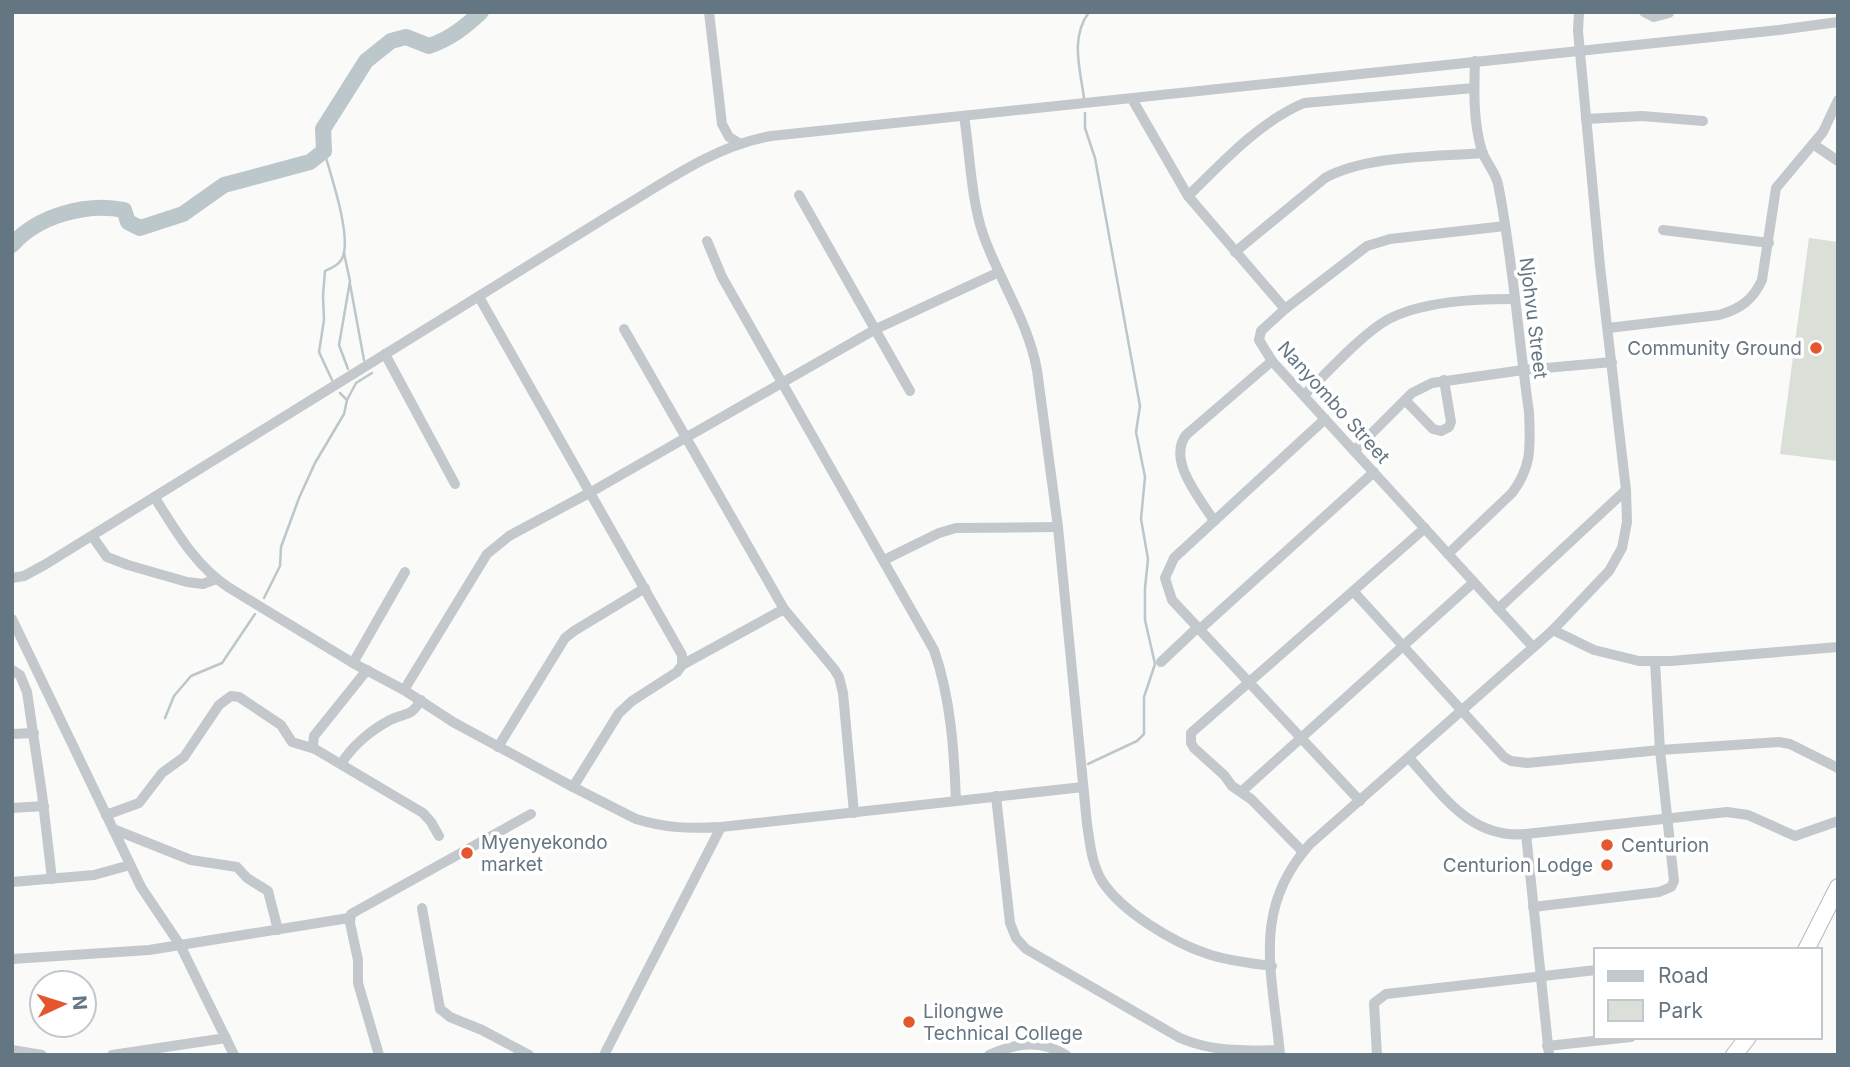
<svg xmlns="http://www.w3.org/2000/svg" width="1850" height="1067" font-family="Inter,sans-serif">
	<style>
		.green { fill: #dadfd7 }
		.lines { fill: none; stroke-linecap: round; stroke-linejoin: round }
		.stream { stroke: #bbc7cb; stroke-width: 2.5 }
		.river { stroke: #bbc7cb; stroke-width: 16 }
		.highway-casing { stroke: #b4b9bd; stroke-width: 18 }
		.minor { stroke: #c3c8cc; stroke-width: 10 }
		.highway { stroke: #fff; stroke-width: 16 }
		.poi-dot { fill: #e4572e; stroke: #fff; stroke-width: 2.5 }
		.labels { text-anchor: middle; stroke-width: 7; stroke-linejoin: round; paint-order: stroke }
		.street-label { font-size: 19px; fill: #657683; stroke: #fff }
		.poi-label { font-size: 19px; fill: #657683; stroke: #fff; text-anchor: start }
	</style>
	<rect width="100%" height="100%" fill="#fafaf8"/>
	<!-- green -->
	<polygon class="green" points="1809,238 1838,242 1838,461 1780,454"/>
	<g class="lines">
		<!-- stream -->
		<g class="stream">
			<path d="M1084,98C1080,68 1070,38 1089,12"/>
			<polyline points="1085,113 1085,128 1095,158 1140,406 1136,432 1145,477 1141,519 1148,559 1145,588 1145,620 1155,664 1144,697 1144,734 1137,741 1088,764"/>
			<path d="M324,151C331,176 349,228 344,253C342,264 333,267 325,271L323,296L324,320L319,352L332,380"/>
			<polyline points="344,253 350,281 339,345 348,369"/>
			<polyline points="350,284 364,360"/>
			<polyline points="347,400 356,383 372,373"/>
			<polyline points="264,598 280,566 281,547 299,498 315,463 344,414 347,400 340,393"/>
			<polyline points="165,718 174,696 191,676 222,663 255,614"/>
		</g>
		<!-- river -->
		<path class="river" d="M12,245C37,216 87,202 124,210L128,222L140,228L183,214L224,185L310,162L324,151L323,129L366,61L391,41L406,37L429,46C450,39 465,27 481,12"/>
		<defs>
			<g id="highway">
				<polyline points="1806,950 1838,887"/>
				<polyline points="1734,1055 1748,1037"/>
			</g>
		</defs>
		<!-- highway casing -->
		<use href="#highway" class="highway-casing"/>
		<!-- minor -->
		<g class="minor">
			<polyline points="709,12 722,124 729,137 739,143"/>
			<polyline points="1644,12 1654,17 1669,13"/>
			<polyline points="1132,99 1188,196 1285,309"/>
			<path d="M964,116C970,154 971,199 983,234C999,280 1028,321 1037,370L1058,527L1087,824C1090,844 1092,865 1102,881C1122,912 1174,943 1208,954C1228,961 1250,963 1272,966"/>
			<polyline points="1586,119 1642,116 1703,121"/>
			<polyline points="1813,144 1838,161"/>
			<polyline points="799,195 910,391"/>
			<path d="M1188,196C1222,163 1259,122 1304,103L1474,88"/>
			<polyline points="1505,226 1390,239 1367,246 1285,309 1261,331 1259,340 1272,361 1533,647"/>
			<polyline points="1663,230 1769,243"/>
			<path d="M707,241L722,277L934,650C951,699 954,750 956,801"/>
			<path d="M1235,252L1325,178C1367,155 1435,157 1483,153"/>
			<polyline points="479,297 682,655 682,665 677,672 632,701 619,713 573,787"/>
			<path d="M1608,328L1719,315C1740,309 1753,300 1762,280L1776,188L1823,132L1838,100"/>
			<polyline points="624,329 784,609 834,669 839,677 843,693 854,813"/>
			<polyline points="385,354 455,484"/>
			<path d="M1304,395C1326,374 1362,334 1387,320C1422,301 1475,299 1513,299"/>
			<polyline points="1405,400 1433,429 1441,431 1449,427 1451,422 1444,380"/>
			<polyline points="1325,419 1174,558 1165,578 1172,600 1360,801"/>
			<polyline points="1354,451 1412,393 1432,383 1523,370 1612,362"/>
			<path d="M155,498C176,531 195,565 228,587L353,663L404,690L453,722L573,787L636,819C665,828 690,829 721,827L1083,787"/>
			<path d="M1214,521C1200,498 1167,461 1186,435L1272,361"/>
			<polyline points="92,536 107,557 128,565 187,582 203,584 216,579"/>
			<path d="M1448,554L1512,493C1533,465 1530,445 1529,412C1518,336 1513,259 1498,184C1495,171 1486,163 1482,151C1473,122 1474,91 1475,61"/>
			<polyline points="884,560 939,533 956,528 1058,527"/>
			<path d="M12,578L24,576L46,564L618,210C667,181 714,146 771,136L1779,30L1838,22"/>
			<polyline points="1354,592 1504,757 1511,761 1527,763 1660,750 1779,742 1790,744 1838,768"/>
			<polyline points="1498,609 1626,490"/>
			<polyline points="12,619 141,887 180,945 234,1055"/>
			<polyline points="1199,630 1374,472"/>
			<polyline points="1553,630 1594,650 1639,661 1671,661 1838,647"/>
			<polyline points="1161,662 1197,628"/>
			<polyline points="353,663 405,572"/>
			<polyline points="682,665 784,609"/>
			<polyline points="12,670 20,675 27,692 42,794 52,879"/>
			<polyline points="367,670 314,736 313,745 315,749 423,813 431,822 439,836"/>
			<polyline points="404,690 487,554 509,536 591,492 876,329 999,272"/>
			<polyline points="12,734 34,733"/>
			<polyline points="498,747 565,638 574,631 645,588"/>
			<path d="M1409,758C1443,795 1470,839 1526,834L1727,812L1748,815L1795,836L1838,821"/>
			<path d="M341,764C352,746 371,730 390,720C406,712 410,718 421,700"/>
			<polyline points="1241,792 1474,582"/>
			<path d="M996,796L1010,923L1016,938L1026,949L1180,1038C1213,1052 1243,1051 1279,1050"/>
			<polyline points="12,808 44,806"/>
			<polyline points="106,815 139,803 162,773 184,757 219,705 231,696 239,697 281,725 292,742 315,749"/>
			<polyline points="113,829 191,860 237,867 247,878 268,891 278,930"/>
			<polyline points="1526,834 1549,1055"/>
			<polyline points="1303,852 1251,799 1232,786 1224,775 1194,748 1191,743 1191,733 1425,528"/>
			<polyline points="12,882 94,875 130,865"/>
			<polyline points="1533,907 1659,892 1671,887 1674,881 1660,750 1655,662"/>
			<polyline points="422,908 440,1009 450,1017 482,1030 529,1055"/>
			<polyline points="12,959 149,950 349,918"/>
			<polyline points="1547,1046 1631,1037"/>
			<polyline points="12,1050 42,1055"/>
			<polyline points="112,1055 226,1038"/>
			<polyline points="379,1055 358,983 358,960 350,923 351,914 531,814"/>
			<polyline points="604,1055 721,827"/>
			<path d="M989,1055C1016,1043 1040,1039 1066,1055"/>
			<path d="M1280,1055C1273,974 1250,911 1310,844L1553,630L1609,571L1622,548L1627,522L1626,490L1600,266L1578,31L1579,12"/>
			<polyline points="1377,1055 1374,1003 1386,994 1596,970"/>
		</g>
		<!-- highway -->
		<use href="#highway" class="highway"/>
	</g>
	<!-- markers -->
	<g class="poi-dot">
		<circle cx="1816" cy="348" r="7"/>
		<circle cx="1607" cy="845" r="7"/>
		<circle cx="467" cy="853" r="7"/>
		<circle cx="1607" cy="865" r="7"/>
		<circle cx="909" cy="1022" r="7"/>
	</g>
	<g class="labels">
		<!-- street labels -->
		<g class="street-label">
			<text transform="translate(1534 318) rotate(83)" y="7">Njohvu Street</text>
			<text transform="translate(1334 402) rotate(48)" y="7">Nanyombo Street</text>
		</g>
		<!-- poi labels -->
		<g class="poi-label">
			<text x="1802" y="355" text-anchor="end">Community Ground</text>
			<text x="481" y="849">Myenyekondo<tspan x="481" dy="22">market</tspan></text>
			<text x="1621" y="852">Centurion</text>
			<text x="1593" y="872" text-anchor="end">Centurion Lodge</text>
			<text x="923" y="1018">Lilongwe<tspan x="923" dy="22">Technical College</tspan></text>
		</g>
	</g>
	<!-- border -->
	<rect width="1850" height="1067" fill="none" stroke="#657683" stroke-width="28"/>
	<!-- legend -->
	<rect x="1594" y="948" width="228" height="91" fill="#ffffff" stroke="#c1c8cd" stroke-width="2"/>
	<rect x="1608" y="971" width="35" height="10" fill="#c3c8cc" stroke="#c1c8cd" stroke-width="2"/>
	<text x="1658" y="983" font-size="21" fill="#657683">Road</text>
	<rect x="1608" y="1000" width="35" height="21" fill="#dadfd7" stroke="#c1c8cd" stroke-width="2"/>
	<text x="1658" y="1018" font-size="21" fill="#657683">Park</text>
	<!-- north arrow -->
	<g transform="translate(63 1004) rotate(86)"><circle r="33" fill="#ffffff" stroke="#c1c8cd" stroke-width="2"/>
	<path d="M0-5L12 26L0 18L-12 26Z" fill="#e4572e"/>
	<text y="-10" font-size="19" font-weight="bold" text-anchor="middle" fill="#657683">N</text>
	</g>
</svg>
